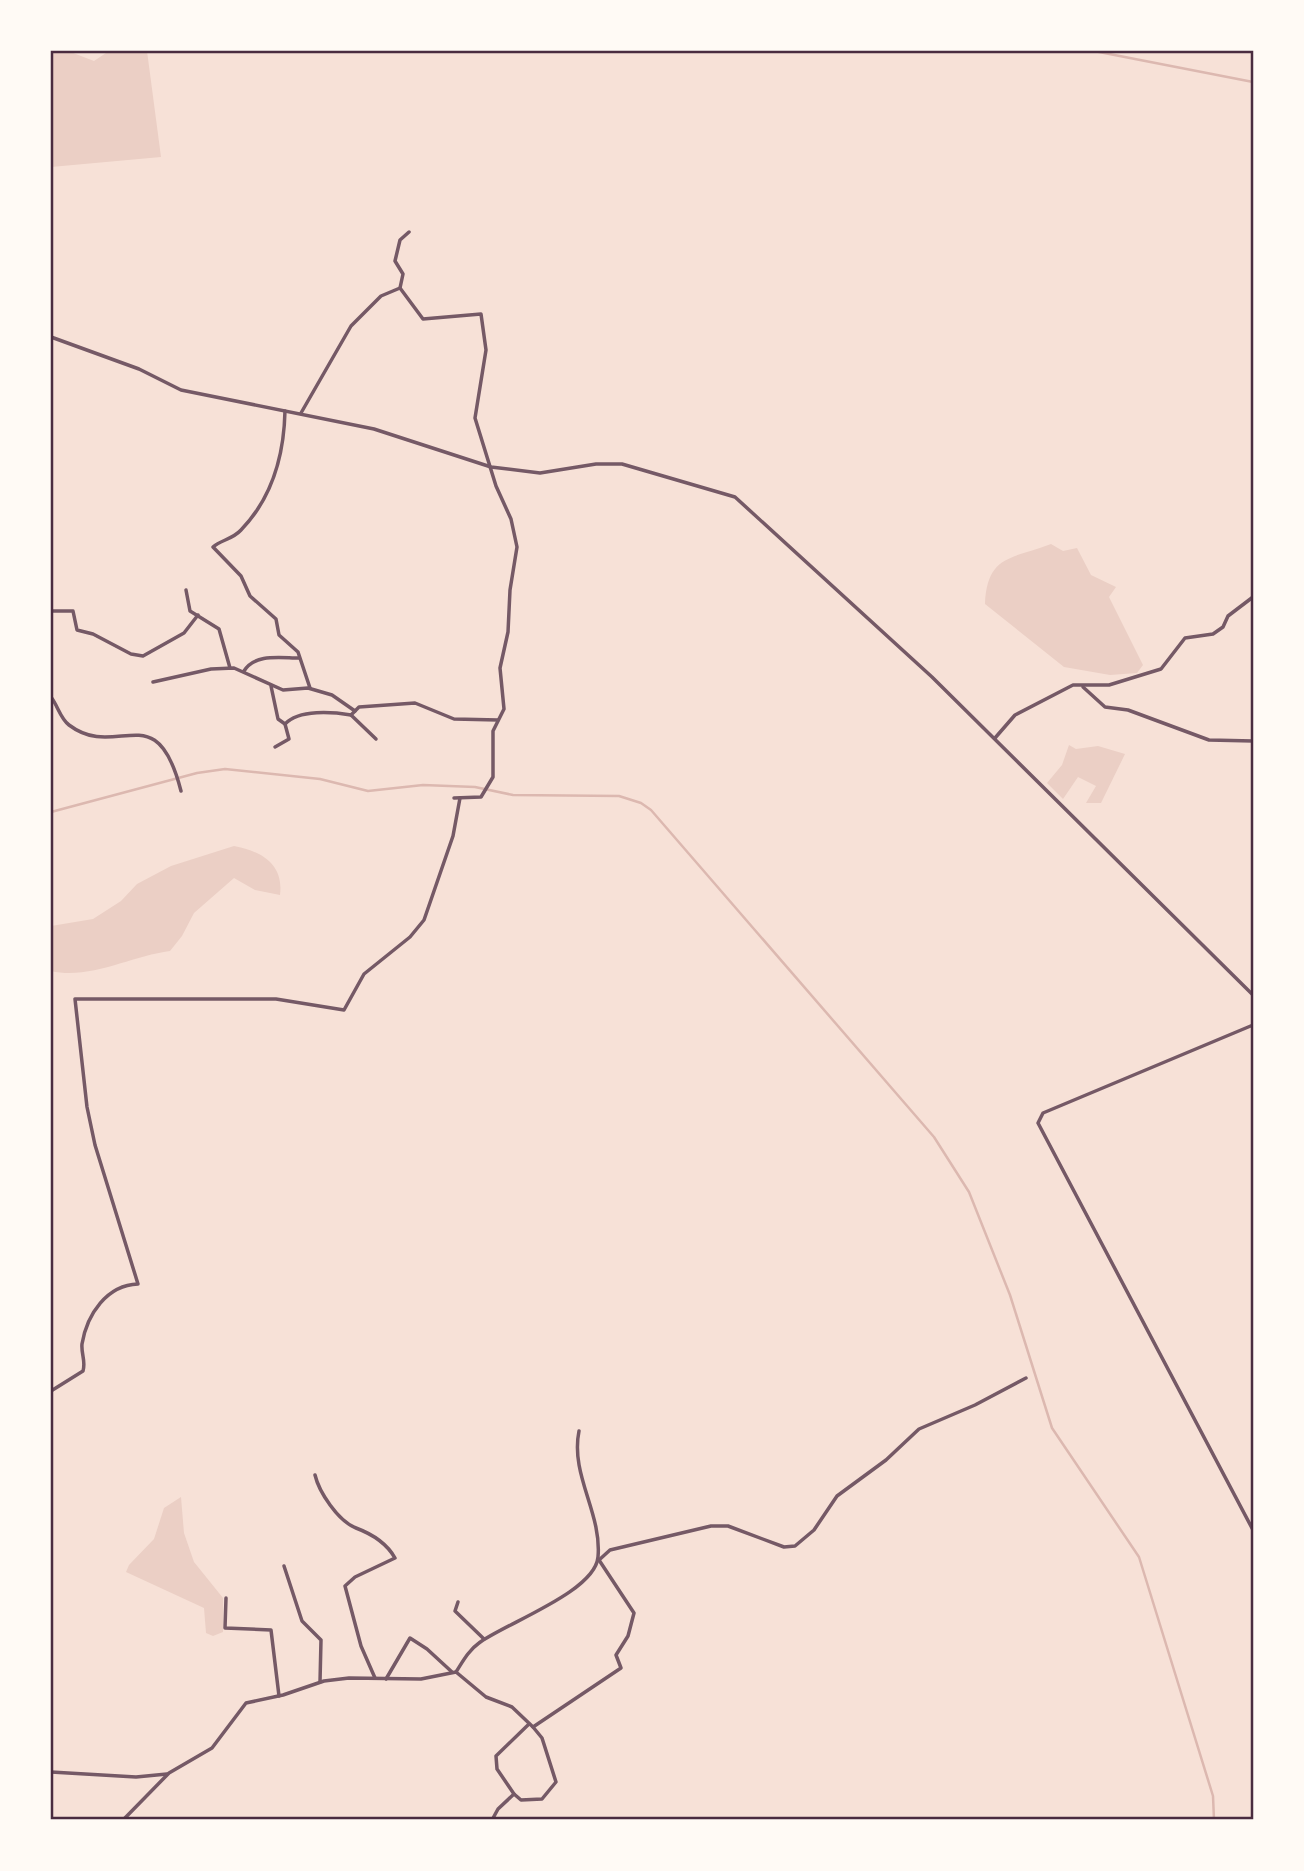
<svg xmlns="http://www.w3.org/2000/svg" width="1304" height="1871" font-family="Figtree,sans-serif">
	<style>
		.green { fill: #ebcfc5 }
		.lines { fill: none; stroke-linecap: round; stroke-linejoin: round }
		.stream { stroke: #dcb8b0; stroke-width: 2.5 }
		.minor { stroke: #755966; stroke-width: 3.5 }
		.neatline { fill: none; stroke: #4a2c40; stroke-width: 2.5 }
	</style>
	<rect width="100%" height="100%" fill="#f7e1d7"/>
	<!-- green -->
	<g class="green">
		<polygon points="51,51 68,51 94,61 109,51 147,51 161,157 51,167"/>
		<path d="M1051,544L1063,551L1077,548L1091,575L1116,587L1109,597L1143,665L1137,673L1110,675L1064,667L985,604C987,554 1013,559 1051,544Z"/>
		<polygon points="1069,745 1076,749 1098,746 1125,754 1101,803 1086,803 1096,786 1078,777 1063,799 1047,783 1062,765"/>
		<path d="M234,846C260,851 284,863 280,895L255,890L234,878L194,913L182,936L170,951C131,956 90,980 51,971V926L93,919L121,901L137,884L171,866Z"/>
		<polygon points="181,1497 184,1533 194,1562 223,1598 223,1632 213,1636 206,1633 204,1608 126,1572 129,1565 154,1539 164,1508"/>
	</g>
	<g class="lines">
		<!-- stream -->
		<g class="stream">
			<polyline points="1094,51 1253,82"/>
			<polyline points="51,812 197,773 225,769 320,779 368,791 423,785 475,787 513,795 619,796 641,803 651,810 934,1137 969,1192 1010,1295 1052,1428 1139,1557 1213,1796 1214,1820"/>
		</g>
		<!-- minor -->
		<g class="minor">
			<polyline points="409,232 400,240 395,261 403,274 400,288 423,319 481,314 486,350 475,418 496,486 511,519 517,547 510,590 508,632 500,668 504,709 493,731 493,777 481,797 454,798"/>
			<polyline points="51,337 139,369 181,390 374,429 491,467 540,473 596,464 622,464 735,497 932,677 1253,995"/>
			<path d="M285,411C284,455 272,498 241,530C233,539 221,540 213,547L241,576L250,596L276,619L279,635L298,652L310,688"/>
			<polyline points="301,413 351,326 381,296 400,288"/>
			<polyline points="186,590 190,611 219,629 230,668"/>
			<polyline points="51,611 73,611 77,630 93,634 131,654 143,656 184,633 198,615"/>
			<path d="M244,671C255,653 281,658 299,658"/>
			<polyline points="153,682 211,669 234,668 283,690 308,688 332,695 355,711"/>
			<polyline points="271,686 278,719 285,724"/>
			<polyline points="1083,687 1105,707 1128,710 1209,740 1253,741"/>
			<path d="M51,697C58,706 60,718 69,725C118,762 156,693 181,791"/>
			<polyline points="995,738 1015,715 1073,685 1109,685 1161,669 1185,638 1213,634 1223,627 1228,616 1253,597"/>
			<polyline points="376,739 351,715 359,707 415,703 454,719 498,720"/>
			<path d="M275,747L289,739L285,724C299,709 333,712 351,715"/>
			<polyline points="1253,1025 1043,1113 1038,1123 1253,1530"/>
			<path d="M51,1391L83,1371C86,1361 81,1354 82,1344C87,1314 107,1285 138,1284L95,1145L87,1107L75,999H276L344,1010L364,974L410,937L424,920L453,836L460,798"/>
			<path d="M315,1475C319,1492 338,1521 356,1528C372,1534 386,1542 395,1558L355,1577L345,1586L361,1646L375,1678"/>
			<polyline points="284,1566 302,1621 321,1640 320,1682"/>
			<polyline points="226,1598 225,1628 271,1630 279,1696"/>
			<polyline points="458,1602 455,1611 484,1639"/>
			<path d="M456,1672C463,1661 469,1650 479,1643C506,1623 595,1592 598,1557C602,1513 570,1475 579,1431"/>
			<polyline points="386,1679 410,1638 427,1649 452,1672"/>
			<polyline points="51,1772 136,1777 167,1774"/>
			<polyline points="514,1794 497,1769 496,1756 529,1724"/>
			<polyline points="123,1820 169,1773 212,1748 246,1703 283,1695 324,1681 349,1678 421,1679 456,1672 486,1697 512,1707 533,1727 621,1668 616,1655 628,1636 634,1613 599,1560 610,1550 711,1526 728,1526 784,1547 795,1546 814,1530 837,1496 886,1460 919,1429 975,1405 1026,1378"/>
			<polyline points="492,1820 498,1809 514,1794 521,1800 542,1799 556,1782 542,1738 533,1727"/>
		</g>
	</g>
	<!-- border -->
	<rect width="1304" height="1871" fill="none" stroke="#fffaf5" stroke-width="105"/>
	<rect x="52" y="52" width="1200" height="1766" class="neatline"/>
</svg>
